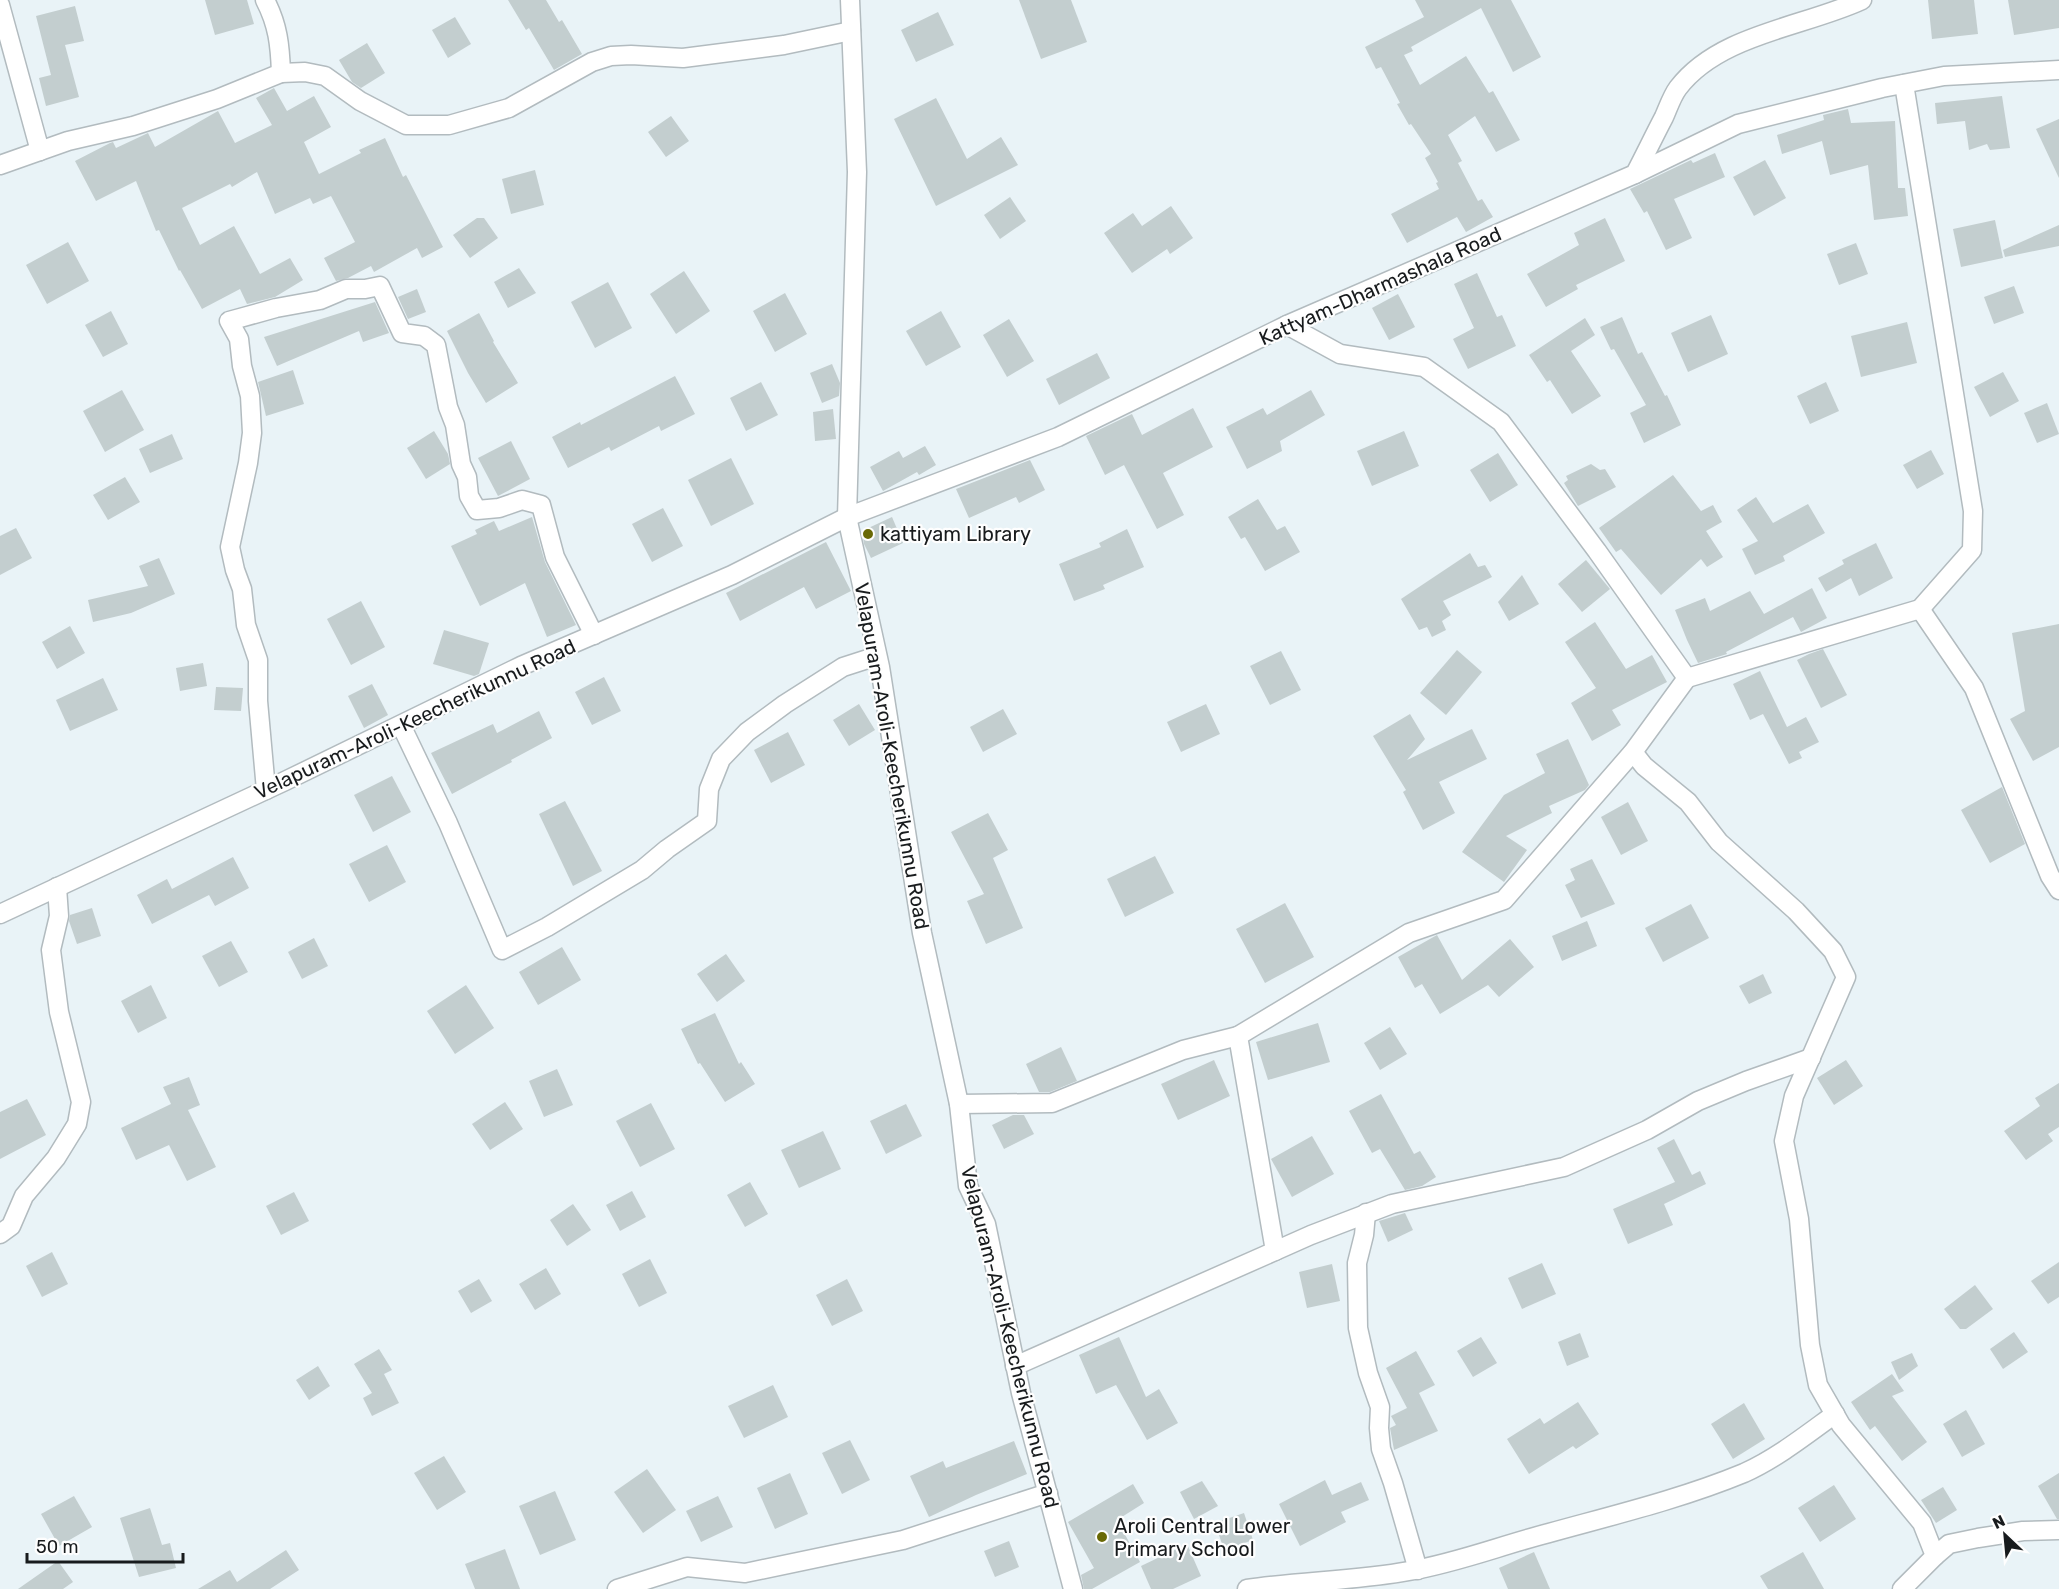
<svg xmlns="http://www.w3.org/2000/svg" width="2059" height="1589" font-family="Rubik,sans-serif">
	<style>
		.building { fill: #c3cecf }
		.lines { fill: none; stroke-linecap: round; stroke-linejoin: round }
		.minor-casing { stroke: #b2bbbf; stroke-width: 21 }
		.minor { stroke: #fff; stroke-width: 18 }
		.poi-dot { fill: #696905; stroke: #fefefe; stroke-width: 2 }
		.labels { text-anchor: middle; stroke-width: 4.5; stroke-linejoin: round; paint-order: stroke }
		.street-label { font-size: 20px; fill: #181b1d; stroke: #fefefe }
		.poi-label { font-size: 20px; fill: #181b1d; stroke: #fefefe; text-anchor: start }
	</style>
	<rect width="100%" height="100%" fill="#e9f3f7"/>
	<!-- building -->
	<g class="building">
		<polygon points="205,0 247,0 254,24 215,35"/>
		<polygon points="508,0 546,0 559,22 562,20 582,54 554,70 529,28 526,30"/>
		<polygon points="1019,0 1071,0 1087,42 1041,59"/>
		<polygon points="1415,0 1511,0 1541,57 1513,72 1481,8 1411,47 1413,51 1404,55 1420,85 1466,56 1489,93 1493,91 1520,140 1496,152 1475,116 1448,135 1462,161 1458,163 1478,201 1482,199 1493,217 1466,232 1457,217 1407,243 1391,214 1439,189 1436,183 1438,182 1425,158 1431,154 1411,124 1409,125 1397,104 1400,103 1381,67 1376,69 1365,47 1424,17"/>
		<polygon points="1928,0 1974,0 1978,34 1932,39"/>
		<polygon points="2008,0 2059,0 2059,28 2014,35"/>
		<polygon points="75,6 84,41 65,45 79,97 46,106 39,78 51,75 36,16"/>
		<polygon points="938,12 954,45 916,62 901,30"/>
		<polygon points="455,17 471,44 448,58 432,30"/>
		<polygon points="367,43 385,73 361,88 352,82 339,60"/>
		<polygon points="274,88 287,111 314,96 331,127 304,142 319,174 361,153 359,150 385,138 403,177 406,175 443,247 422,258 417,248 374,272 371,266 348,278 336,281 324,258 355,242 331,196 313,204 310,198 275,214 257,172 232,187 230,184 182,208 200,245 234,226 260,274 290,258 303,280 275,297 247,304 240,289 202,309 180,270 179,271 159,230 156,231 136,181 96,201 75,161 110,143 113,142 116,148 148,133 155,147 218,111 235,143 272,125 256,98"/>
		<polygon points="2002,96 2010,148 1990,150 1987,144 1969,150 1965,121 1937,124 1935,103"/>
		<polygon points="936,98 967,159 1001,137 1018,165 936,206 894,119"/>
		<polygon points="1848,109 1851,123 1895,121 1898,188 1905,188 1908,216 1874,220 1868,165 1830,175 1822,141 1782,154 1777,135 1824,120 1823,115"/>
		<polygon points="671,116 689,141 666,157 648,132"/>
		<polygon points="2059,119 2059,178 2036,129"/>
		<polygon points="1715,153 1725,177 1674,199 1692,238 1666,250 1647,211 1644,213 1630,189 1691,160 1693,163"/>
		<polygon points="1765,160 1786,198 1754,216 1733,177"/>
		<polygon points="535,170 544,205 511,214 502,179"/>
		<polygon points="1010,197 1026,221 1000,239 984,215"/>
		<polygon points="1171,206 1193,238 1170,254 1167,249 1132,273 1104,233 1133,213 1142,226"/>
		<polygon points="477,218 484,218 498,238 470,258 453,235"/>
		<polygon points="1605,218 1625,261 1576,285 1578,289 1546,307 1527,274 1579,245 1574,233"/>
		<polygon points="1995,220 2003,258 1961,267 1953,229"/>
		<polygon points="2059,225 2059,246 2005,257 2003,250"/>
		<polygon points="68,242 89,281 47,304 26,265"/>
		<polygon points="1856,243 1868,274 1839,285 1827,254"/>
		<polygon points="519,268 536,293 508,308 494,282"/>
		<polygon points="684,271 710,311 676,334 650,294"/>
		<polygon points="1477,273 1497,317 1502,315 1516,346 1468,369 1453,339 1474,328 1454,284"/>
		<polygon points="608,282 632,328 595,348 571,302"/>
		<polygon points="2014,286 2024,313 1994,324 1984,297"/>
		<polygon points="417,289 426,312 408,319 398,297"/>
		<polygon points="785,293 807,334 775,352 753,311"/>
		<polygon points="1398,294 1415,327 1389,340 1372,308"/>
		<polygon points="375,302 389,333 363,342 359,331 277,366 264,337"/>
		<polygon points="111,311 128,344 103,357 85,325"/>
		<polygon points="941,311 961,347 926,366 906,331"/>
		<polygon points="479,313 494,341 493,342 518,383 486,403 468,373 447,331"/>
		<polygon points="1711,315 1728,354 1688,372 1671,333"/>
		<polygon points="1622,317 1638,354 1642,352 1665,396 1667,395 1681,425 1644,443 1630,413 1646,405 1614,349 1611,350 1600,327"/>
		<polygon points="1585,318 1595,335 1571,351 1601,396 1572,414 1550,380 1547,382 1529,355"/>
		<polygon points="1009,319 1034,361 1007,377 983,335"/>
		<polygon points="1907,322 1917,363 1861,377 1851,336"/>
		<polygon points="1097,353 1110,378 1059,405 1046,379"/>
		<polygon points="832,364 840,383 839,396 822,403 810,373"/>
		<polygon points="293,370 304,404 266,416 258,382"/>
		<polygon points="2003,372 2019,401 1990,417 1974,387"/>
		<polygon points="675,376 695,414 661,431 659,426 611,451 609,447 568,468 552,437 580,422 581,425"/>
		<polygon points="761,382 778,415 746,431 730,398"/>
		<polygon points="1826,382 1839,411 1810,424 1797,396"/>
		<polygon points="122,390 144,430 105,452 83,411"/>
		<polygon points="1311,390 1325,415 1280,441 1282,451 1247,469 1226,427 1263,408 1267,415"/>
		<polygon points="2047,403 2059,434 2037,443 2024,413"/>
		<polygon points="1193,408 1213,447 1163,473 1184,515 1157,529 1124,465 1105,475 1086,436 1132,414 1142,435"/>
		<polygon points="833,409 836,439 815,441 813,412"/>
		<polygon points="434,431 448,454 450,464 426,479 407,448"/>
		<polygon points="1404,431 1419,466 1372,486 1357,451"/>
		<polygon points="172,434 183,459 150,473 139,449"/>
		<polygon points="511,441 530,479 498,496 478,458"/>
		<polygon points="925,446 936,465 919,475 917,472 883,491 870,467 899,451 903,458"/>
		<polygon points="1931,450 1944,474 1917,489 1903,465"/>
		<polygon points="1498,453 1518,485 1490,502 1470,470"/>
		<polygon points="731,458 754,504 711,526 688,480"/>
		<polygon points="1030,460 1045,490 1019,503 1016,497 969,518 956,489"/>
		<polygon points="1591,464 1600,470 1605,469 1616,487 1578,506 1564,483 1568,480 1566,476"/>
		<polygon points="1673,475 1701,511 1713,505 1722,522 1706,531 1723,557 1707,567 1701,559 1661,595 1621,549 1616,552 1599,528"/>
		<polygon points="125,477 140,502 108,520 93,495"/>
		<polygon points="1756,497 1773,523 1808,504 1825,533 1783,556 1785,561 1755,575 1742,549 1758,541 1737,510"/>
		<polygon points="1258,499 1277,530 1285,526 1300,552 1265,571 1245,537 1241,539 1228,517"/>
		<polygon points="663,508 683,546 652,562 632,524"/>
		<polygon points="532,517 545,562 576,625 547,637 525,583 480,606 451,546 477,534 475,530 494,521 499,531"/>
		<polygon points="892,517 903,543 871,558 864,544 862,531"/>
		<polygon points="16,528 32,558 0,575 0,536"/>
		<polygon points="1127,529 1144,567 1103,585 1105,589 1074,601 1059,564 1101,547 1099,543"/>
		<polygon points="826,542 851,591 816,609 804,587 740,621 726,593"/>
		<polygon points="1876,543 1893,578 1859,596 1851,578 1826,592 1818,578 1844,564 1842,560"/>
		<polygon points="1470,553 1478,567 1485,565 1492,577 1443,601 1451,615 1442,621 1446,630 1432,637 1427,627 1419,630 1401,599"/>
		<polygon points="159,558 175,594 131,613 93,622 88,600 148,586 139,566"/>
		<polygon points="1586,560 1610,589 1582,612 1558,584"/>
		<polygon points="1522,575 1539,604 1509,621 1498,602"/>
		<polygon points="1812,588 1827,618 1801,632 1793,617 1726,652 1727,654 1698,663 1687,640 1675,610 1705,598 1710,611 1750,591 1764,614"/>
		<polygon points="361,601 385,647 351,665 327,619"/>
		<polygon points="1595,622 1626,669 1652,655 1667,682 1612,710 1621,725 1592,741 1571,703 1596,688 1565,642"/>
		<polygon points="2059,624 2059,747 2033,761 2010,719 2025,711 2012,633"/>
		<polygon points="70,626 85,653 57,669 42,642"/>
		<polygon points="444,630 489,643 479,674 474,676 433,664"/>
		<polygon points="1823,649 1847,695 1821,708 1797,660 1809,654"/>
		<polygon points="1457,650 1482,672 1446,715 1420,693"/>
		<polygon points="1281,651 1301,690 1270,705 1250,666"/>
		<polygon points="203,663 207,686 180,691 176,668"/>
		<polygon points="1760,671 1787,727 1806,717 1819,742 1799,752 1802,758 1789,764 1763,714 1750,720 1733,684"/>
		<polygon points="604,677 621,711 592,725 575,692"/>
		<polygon points="103,678 118,710 70,731 56,700"/>
		<polygon points="372,684 388,715 364,728 348,696"/>
		<polygon points="216,687 243,688 241,711 214,710"/>
		<polygon points="859,704 875,730 849,746 833,720"/>
		<polygon points="1206,704 1220,734 1181,752 1167,722"/>
		<polygon points="1003,709 1017,734 983,752 970,727"/>
		<polygon points="539,711 552,738 511,760 512,762 452,794 431,753 493,724 497,733"/>
		<polygon points="1410,714 1425,739 1407,760 1472,729 1487,759 1439,782 1455,813 1423,830 1403,792 1406,790 1373,736"/>
		<polygon points="788,732 805,765 771,783 754,750"/>
		<polygon points="1568,739 1589,785 1585,790 1549,806 1552,813 1506,836 1527,850 1504,882 1462,852 1504,795 1545,773 1536,754"/>
		<polygon points="392,776 411,812 373,832 354,795"/>
		<polygon points="2002,787 2025,844 1990,863 1961,810"/>
		<polygon points="565,801 602,871 573,886 539,814"/>
		<polygon points="1628,802 1648,841 1621,855 1601,817"/>
		<polygon points="988,813 1008,850 993,858 1023,928 986,944 967,901 984,894 951,832"/>
		<polygon points="387,845 406,882 369,902 349,864"/>
		<polygon points="1155,856 1174,893 1125,917 1107,879"/>
		<polygon points="233,857 249,888 215,906 209,895 152,924 137,895 167,879 172,889"/>
		<polygon points="1592,859 1615,904 1581,918 1565,885 1575,880 1570,869"/>
		<polygon points="1285,903 1314,957 1265,983 1236,929"/>
		<polygon points="1691,904 1709,938 1663,962 1645,928"/>
		<polygon points="92,908 101,936 77,944 69,921 70,915"/>
		<polygon points="1587,921 1597,946 1562,961 1552,936"/>
		<polygon points="1437,935 1462,980 1510,939 1534,967 1499,997 1488,985 1440,1014 1422,984 1415,988 1398,957"/>
		<polygon points="314,938 328,966 302,979 288,952"/>
		<polygon points="231,941 248,972 219,987 202,956"/>
		<polygon points="562,947 581,980 538,1005 519,972"/>
		<polygon points="726,954 745,981 717,1002 697,974"/>
		<polygon points="1763,974 1772,993 1749,1004 1739,986"/>
		<polygon points="151,985 167,1018 138,1033 121,1001"/>
		<polygon points="466,985 494,1028 455,1054 427,1011"/>
		<polygon points="715,1013 739,1064 741,1062 755,1084 725,1102 700,1063 698,1064 681,1029"/>
		<polygon points="1318,1023 1330,1062 1268,1080 1256,1042"/>
		<polygon points="1390,1027 1407,1054 1380,1070 1364,1043"/>
		<polygon points="1061,1047 1077,1081 1050,1092 1039,1092 1026,1064"/>
		<polygon points="1214,1060 1230,1096 1178,1120 1161,1084"/>
		<polygon points="1846,1060 1863,1086 1834,1105 1817,1078"/>
		<polygon points="557,1069 573,1105 544,1117 529,1081"/>
		<polygon points="189,1077 200,1105 188,1110 216,1167 187,1181 169,1145 136,1160 121,1128 171,1104 163,1087"/>
		<polygon points="2059,1083 2059,1127 2048,1134 2053,1141 2026,1160 2004,1131 2040,1106 2035,1098"/>
		<polygon points="1381,1094 1414,1154 1420,1151 1436,1177 1422,1186 1405,1190 1380,1149 1372,1153 1349,1111"/>
		<polygon points="27,1099 46,1135 0,1159 0,1112"/>
		<polygon points="505,1102 523,1129 490,1150 472,1124"/>
		<polygon points="651,1103 675,1149 640,1167 616,1121"/>
		<polygon points="906,1104 922,1136 886,1154 870,1121"/>
		<polygon points="1013,1115 1024,1115 1034,1134 1004,1149 992,1125"/>
		<polygon points="823,1131 841,1169 799,1188 781,1150"/>
		<polygon points="1312,1136 1334,1174 1292,1197 1271,1159"/>
		<polygon points="1674,1139 1692,1175 1700,1171 1706,1184 1664,1204 1673,1225 1628,1244 1613,1209 1675,1182 1657,1148"/>
		<polygon points="750,1182 768,1214 745,1227 727,1195"/>
		<polygon points="632,1191 646,1217 620,1231 606,1205"/>
		<polygon points="294,1192 309,1221 281,1235 266,1206"/>
		<polygon points="573,1204 591,1230 567,1246 550,1220"/>
		<polygon points="1405,1213 1413,1230 1388,1242 1379,1221"/>
		<polygon points="52,1252 68,1284 42,1297 26,1266"/>
		<polygon points="650,1259 667,1293 639,1307 622,1274"/>
		<polygon points="2059,1262 2059,1297 2048,1304 2031,1281"/>
		<polygon points="1542,1263 1556,1294 1522,1309 1508,1278"/>
		<polygon points="1332,1264 1340,1301 1307,1308 1299,1272"/>
		<polygon points="546,1268 561,1294 535,1310 519,1284"/>
		<polygon points="479,1279 492,1301 471,1313 458,1291"/>
		<polygon points="847,1279 863,1311 832,1326 816,1295"/>
		<polygon points="1975,1285 1993,1309 1966,1329 1960,1329 1944,1309"/>
		<polygon points="2014,1332 2028,1352 2003,1369 1990,1349"/>
		<polygon points="1580,1333 1589,1357 1567,1366 1558,1342"/>
		<polygon points="1119,1337 1146,1397 1159,1389 1178,1423 1147,1440 1116,1385 1096,1394 1079,1355"/>
		<polygon points="1481,1337 1497,1363 1473,1377 1457,1351"/>
		<polygon points="379,1349 392,1370 384,1374 399,1403 372,1416 363,1398 372,1393 354,1364"/>
		<polygon points="1416,1351 1435,1385 1419,1393 1438,1431 1394,1450 1390,1428 1396,1425 1391,1416 1407,1408 1386,1368"/>
		<polygon points="1912,1353 1918,1366 1899,1380 1891,1362"/>
		<polygon points="318,1366 330,1386 309,1400 296,1380"/>
		<polygon points="1892,1374 1904,1391 1892,1396 1927,1442 1902,1461 1875,1426 1870,1430 1851,1402"/>
		<polygon points="773,1385 788,1417 744,1438 728,1406"/>
		<polygon points="1578,1402 1599,1434 1576,1449 1573,1446 1529,1474 1507,1439 1540,1418 1544,1424"/>
		<polygon points="1744,1403 1765,1439 1733,1459 1711,1424"/>
		<polygon points="1966,1410 1985,1444 1962,1457 1943,1424"/>
		<polygon points="850,1440 870,1480 842,1494 822,1453"/>
		<polygon points="1014,1441 1027,1474 976,1495 929,1517 910,1476 943,1461 946,1468"/>
		<polygon points="444,1456 466,1492 437,1510 414,1473"/>
		<polygon points="647,1469 676,1510 643,1533 614,1492"/>
		<polygon points="790,1473 808,1514 775,1529 757,1488"/>
		<polygon points="2059,1473 2059,1519 2057,1519 2038,1486"/>
		<polygon points="1325,1480 1332,1495 1361,1482 1369,1500 1341,1512 1346,1522 1300,1546 1279,1504"/>
		<polygon points="1202,1481 1218,1506 1194,1519 1180,1492"/>
		<polygon points="1133,1484 1144,1503 1117,1520 1140,1562 1092,1589 1084,1589 1081,1575 1094,1568 1068,1522"/>
		<polygon points="1834,1485 1856,1519 1820,1542 1798,1508"/>
		<polygon points="1943,1487 1957,1510 1936,1523 1921,1500"/>
		<polygon points="555,1491 576,1540 540,1555 519,1506"/>
		<polygon points="74,1496 92,1527 59,1546 41,1514"/>
		<polygon points="718,1496 733,1527 701,1542 686,1511"/>
		<polygon points="150,1508 162,1545 170,1543 176,1568 139,1577 120,1518"/>
		<polygon points="1244,1513 1253,1540 1224,1550 1215,1523"/>
		<polygon points="1009,1541 1019,1567 995,1577 984,1551"/>
		<polygon points="1187,1544 1201,1576 1173,1589 1151,1589 1141,1566"/>
		<polygon points="505,1549 520,1589 475,1589 465,1564"/>
		<polygon points="286,1550 299,1570 270,1589 198,1589 230,1570 237,1582"/>
		<polygon points="1534,1552 1550,1589 1508,1589 1499,1568"/>
		<polygon points="1803,1552 1824,1589 1768,1589 1760,1576"/>
		<polygon points="58,1561 73,1582 63,1589 18,1589"/>
	</g>
	<g class="lines">
		<defs>
			<g id="minor">
				<path d="M850,0L857,172L847,517L1058,437L1287,325L1635,174C1645,155 1654,136 1664,117C1668,108 1672,96 1678,88C1719,34 1804,27 1862,0"/>
				<polyline points="0,5 40,151"/>
				<polyline points="281,73 305,72 325,76 360,101 406,125 449,125 509,108 592,62 611,56 631,55 683,58 784,45 851,31"/>
				<path d="M0,165L68,141L133,126L217,99L281,73C280,45 278,25 265,0"/>
				<polyline points="1635,174 1738,124 1882,88 1944,76 2059,70"/>
				<polyline points="1920,609 1974,688 2050,876 2059,890"/>
				<polyline points="1687,678 1920,609 1972,550 1973,511 1904,84"/>
				<polyline points="401,725 448,823 502,950 547,927 642,870 667,849 707,821 709,789 721,759 747,732 785,704 843,667 877,656"/>
				<polyline points="1633,752 1644,766 1688,802 1719,842 1796,911 1833,951 1846,977 1794,1096 1784,1141 1799,1219 1810,1345 1818,1385 1841,1425 1922,1523 1935,1556 1902,1589"/>
				<polyline points="266,790 258,701 258,660 246,625 242,589 235,570 230,547 248,463 252,433 250,396 242,366 239,339 229,321 276,308 320,300 346,289 365,289 380,286 402,333 424,336 436,345 448,407 455,425 461,464 467,477 469,496 477,510 499,508 522,500 541,505 555,557 594,635"/>
				<polyline points="0,914 285,781 521,666 732,575 847,517 880,667 922,933 959,1104 968,1186 986,1224 1021,1393 1073,1589"/>
				<polyline points="959,1104 1052,1103 1183,1050 1238,1036"/>
				<polyline points="1366,1213 1364,1235 1357,1263 1358,1328 1368,1373 1380,1407 1379,1428 1381,1449 1393,1483 1418,1570"/>
				<polyline points="0,1234 11,1226 24,1196 56,1158 77,1124 81,1102 59,1012 51,950 59,916 57,887"/>
				<polyline points="1275,1251 1311,1235 1392,1204 1564,1167 1647,1130 1698,1101 1746,1081 1811,1058"/>
				<polyline points="1015,1366 1275,1251 1238,1036 1409,933 1504,900 1633,752 1687,678 1597,551 1501,422 1424,367 1340,354 1287,325"/>
				<polyline points="1935,1556 1949,1544 1978,1538 2023,1531 2059,1530"/>
				<polyline points="617,1589 687,1567 745,1573 903,1540 1048,1493"/>
				<path d="M1247,1589C1300,1581 1355,1581 1409,1571C1457,1563 1502,1545 1549,1533C1614,1515 1681,1499 1744,1473C1777,1458 1806,1435 1835,1414"/>
			</g>
		</defs>
		<!-- minor casing -->
		<use href="#minor" class="minor-casing"/>
		<!-- minor -->
		<use href="#minor" class="minor"/>
	</g>
	<!-- markers -->
	<g class="poi-dot">
		<circle cx="868" cy="534" r="6"/>
		<circle cx="1102" cy="1537" r="6"/>
	</g>
	<g class="labels">
		<!-- street labels -->
		<g class="street-label">
			<text transform="translate(1380 286) rotate(-24)" y="7">Kattyam-Dharmashala Road</text>
			<text transform="translate(415 719) rotate(-25)" y="7">Velapuram-Aroli-Keecherikunnu Road</text>
			<text transform="translate(892 756) rotate(80)" y="7">Velapuram-Aroli-Keecherikunnu Road</text>
			<text transform="translate(1010 1337) rotate(76)" y="7">Velapuram-Aroli-Keecherikunnu Road</text>
		</g>
		<!-- poi labels -->
		<g class="poi-label">
			<text x="880" y="541">kattiyam Library</text>
			<text x="1114" y="1533">Aroli Central Lower<tspan x="1114" dy="23">Primary School</tspan></text>
		</g>
	</g>
	<!-- north arrow -->
	<g transform="translate(2005 1535) rotate(334)" stroke="#fefefe" stroke-width="4.5" paint-order="stroke">
	<path d="M0-4.5L10 22L0 15L-10 22Z" fill="#181b1d"/>
	<text y="-9" font-size="16" font-weight="bold" text-anchor="middle" fill="#181b1d">N</text>
	</g>
	<!-- scale -->
	<path d="M27 1553v9h156v-9" fill="none" stroke="#181b1d" stroke-width="3"/>
	<text x="36" y="1553" font-size="18" fill="#181b1d" stroke="#fefefe" stroke-width="4.5" paint-order="stroke">50 m</text>
</svg>
